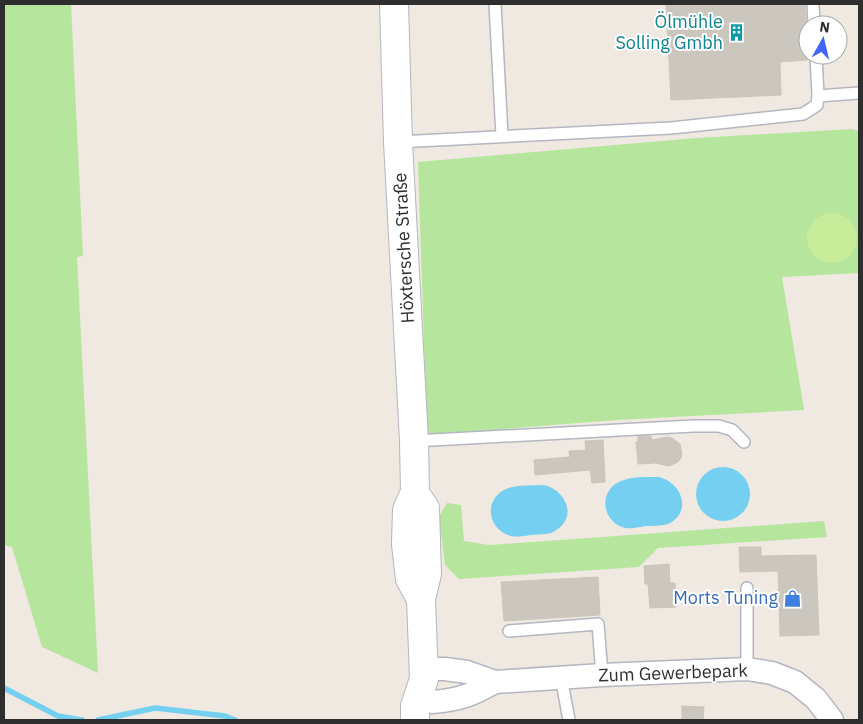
<svg xmlns="http://www.w3.org/2000/svg" width="863" height="724" font-family="'IBM Plex Sans',sans-serif">
	<style>
		.green { fill: #b6e59e }
		.pitch { fill: #c9ec9a }
		.water { fill: #75cff0 }
		.lines { fill: none; stroke-linecap: round; stroke-linejoin: round }
		.stream { stroke: #75cff0; stroke-width: 5.5 }
		.building { fill: #cbc7bf; stroke: #cbc5ba }
		.lane-casing { stroke: #b4b7c1; stroke-width: 14 }
		.street-casing { stroke: #b4b7c1; stroke-width: 25 }
		.secondary-casing { stroke: #b4b7c1; stroke-width: 30 }
		.lane { stroke: #fff; stroke-width: 11 }
		.street { stroke: #fff; stroke-width: 22 }
		.secondary { stroke: #fff; stroke-width: 28 }
		.labels { text-anchor: middle; stroke-width: 4; stroke-linejoin: round; paint-order: stroke }
		.culture-label { font-size: 18px; fill: #0d838f; stroke: #fff; text-anchor: end }
		.street-label { font-size: 18px; fill: #2e2e2e; stroke: #fff }
		.shop-label { font-size: 18px; fill: #366cbe; stroke: #fff; text-anchor: end }
	</style>
	<rect width="100%" height="100%" fill="#efe9e1"/>
	<!-- green -->
	<g class="green">
		<polygon points="4,4 71,4 83,256 77,257 98,673 42,647 12,547 4,545"/>
		<polygon points="852,129 859,131 859,273 782,277 804,410 617,420 427,435 418,162 696,138"/>
		<polygon points="447,503 461,505 464,541 489,545 824,521 827,537 658,548 639,567 459,579 445,565 439,517"/>
	</g>
	<!-- pitch -->
	<circle class="pitch" cx="832" cy="238" r="25"/>
	<!-- water -->
	<g class="water">
		<circle cx="723" cy="494" r="27"/>
		<path d="M659,477C682,483 693,512 668,524C661,526 652,526 645,526C638,527 629,530 622,527C601,519 599,490 621,481C632,476 647,477 659,477Z"/>
		<path d="M544,485C568,491 578,520 553,532C547,535 538,534 531,535C523,536 515,538 508,535C487,527 484,499 506,489C517,484 532,486 544,485Z"/>
	</g>
	<g class="lines">
		<!-- stream -->
		<g class="stream">
			<polyline points="4,688 58,716 82,720"/>
			<polyline points="98,720 155,708 225,716 235,720"/>
		</g>
	</g>
	<!-- building -->
	<g class="building">
		<polygon points="666,4 805,4 808,60 780,62 781,95 671,100"/>
		<polygon points="638,436 651,436 652,440 667,437 672,438 680,444 682,453 681,458 678,462 669,466 656,463 638,464 636,442 638,442"/>
		<polygon points="603,440 605,482 592,483 590,470 535,475 534,460 570,457 569,451 586,450 585,441"/>
		<polygon points="739,547 761,547 761,556 816,555 819,635 780,636 778,571 740,572"/>
		<polygon points="669,564 670,583 675,583 676,607 650,608 648,584 645,584 644,566"/>
		<polygon points="598,577 600,615 504,621 501,582"/>
		<polygon points="682,706 704,707 703,720 682,720"/>
	</g>
	<g class="lines">
		<defs>
			<g id="lane">
				<polyline points="495,4 502,136"/>
				<polyline points="813,4 814,25"/>
				<polyline points="818,96 859,93"/>
				<polyline points="398,142 671,128 803,114 817,105 818,96 816,55"/>
				<polyline points="414,441 693,426 719,426 732,430 744,442"/>
				<polyline points="747,588 747,669"/>
				<polyline points="509,631 598,624 602,675"/>
				<polyline points="561,677 569,720"/>
			</g>
			<g id="street">
				<polyline points="424,669 445,669 467,672 495,682 602,675 747,669 772,673 795,682 816,699 832,720"/>
				<path d="M432,702C460,700 471,695 495,682"/>
			</g>
			<g id="secondary">
				<polyline points="394,4 398,142 414,441 415,492 407,510 406,544 410,579 421,599"/>
				<polyline points="415,720 415,706 424,679 421,599 427,574 425,508 418,498"/>
			</g>
		</defs>
		<!-- lane casing -->
		<use href="#lane" class="lane-casing"/>
		<!-- street casing -->
		<use href="#street" class="street-casing"/>
		<!-- secondary casing -->
		<use href="#secondary" class="secondary-casing"/>
		<!-- lane -->
		<use href="#lane" class="lane"/>
		<!-- street -->
		<use href="#street" class="street"/>
		<!-- secondary -->
		<use href="#secondary" class="secondary"/>
	</g>
	<!-- icons -->
	<defs>
		<symbol id="building-bare" viewBox="-9 -9 18 18"><path d="M-4-6H4V6H1V3H-1V6H-4ZM-2.5-4.3h1.7v1.8h-1.7ZM.8-4.3h1.7v1.8H.8ZM-2.5-1h1.7V.8h-1.7ZM.8-1h1.7V.8H.8Z" fill="#0f9aa8" stroke="#fff" stroke-width="2.5" paint-order="stroke"/></symbol>
		<symbol id="shop-bare" viewBox="-9 -9 18 18"><path d="M-5-2.5h2.3a2.7 3.5 0 0 1 5.4 0H5L5.5 6h-11ZM-1.5-2.5h3a1.5 2.3 0 0 0-3 0Z" fill="#3f7fe0" stroke="#fff" stroke-width="2.5" paint-order="stroke"/></symbol>
	</defs>
	<g fill-rule="evenodd">
		<use href="#building-bare" x="724" y="20" width="25" height="25"/>
		<use href="#shop-bare" x="780" y="586" width="25" height="25"/>
	</g>
	<g class="labels">
		<!-- culture labels -->
		<g class="culture-label">
			<text x="723" y="28">Ölmühle<tspan x="723" dy="21">Solling Gmbh</tspan></text>
		</g>
		<!-- street labels -->
		<g class="street-label">
			<text transform="translate(404 248) rotate(-93)" y="6">Höxtersche Straße</text>
			<text transform="translate(673 673) rotate(-2)" y="6">Zum Gewerbepark</text>
		</g>
		<!-- shop labels -->
		<g class="shop-label">
			<text x="778" y="604">Morts Tuning</text>
		</g>
	</g>
	<!-- border -->
	<rect width="863" height="724" fill="none" stroke="#2e2e2e" stroke-width="10"/>
	<!-- north arrow -->
	<g transform="translate(823 40) rotate(8)"><circle r="24" fill="#ffffff" stroke="#ababab"/>
	<path d="M0-4L9 19L0 12L-9 19Z" fill="#4264fb"/>
	<text y="-8" font-size="14" font-weight="bold" text-anchor="middle" fill="#2e2e2e">N</text>
	</g>
</svg>
